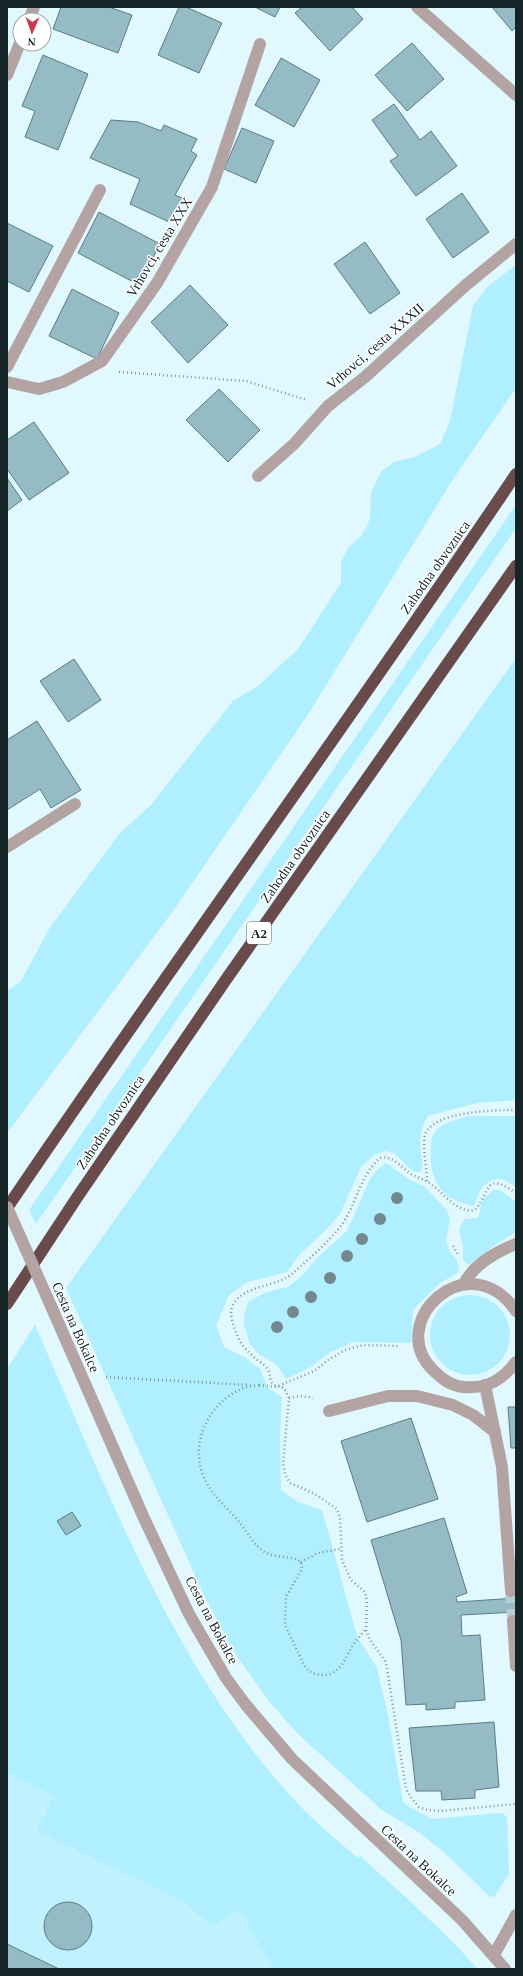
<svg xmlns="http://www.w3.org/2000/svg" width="523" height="1976" font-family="Georgia,serif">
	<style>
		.built { fill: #c0f1fe }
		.green { fill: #afefff }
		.building { fill: #95bbc5; stroke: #597d86 }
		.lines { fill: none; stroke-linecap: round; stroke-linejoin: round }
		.minor-tunnel { stroke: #b7ced3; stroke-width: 12; stroke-dasharray: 12 6; stroke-linecap: butt }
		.path { stroke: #83979b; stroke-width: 2.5; stroke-dasharray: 1 3; stroke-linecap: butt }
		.minor { stroke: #b4a3a3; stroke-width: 12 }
		.highway { stroke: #6a4b4b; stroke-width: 12 }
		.minor-bridge { stroke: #b4a3a3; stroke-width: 12 }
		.tree { fill: #72888e }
		.labels { text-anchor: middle; stroke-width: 3; stroke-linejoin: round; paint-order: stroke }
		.shield { fill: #fff; stroke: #5b6668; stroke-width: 1 }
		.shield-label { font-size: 13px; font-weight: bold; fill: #152427 }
		.street-label { font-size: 14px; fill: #152427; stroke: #fff }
	</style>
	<rect width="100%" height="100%" fill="#e0f8fe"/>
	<!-- built -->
	<polygon class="built" points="7,1773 54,1796 37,1831 185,1903 212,1927 239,1910 274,1969 7,1969"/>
	<!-- green -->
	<g class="green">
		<polygon points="516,265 516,388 455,476 309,713 173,911 7,1133 7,991 21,981 49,929 120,833 150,806 233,701 258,686 298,649 341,583 341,561 348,548 362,535 370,519 371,492 381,472 394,462 415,457 440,444 450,421 473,306 488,286"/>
		<polygon points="516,505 516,528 36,1224 29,1210"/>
		<path d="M516,658V1100L477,1103L428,1116C416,1138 421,1145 423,1168L420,1172H414L394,1153L385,1151L374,1155L361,1167L340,1214L327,1229L300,1254L287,1272L248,1282L229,1295L216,1325L224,1347L244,1357L260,1369L268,1388L282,1397L280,1435L281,1490L298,1502L322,1510L357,1636L377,1668L388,1715L403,1802L411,1808L432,1819L499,1813L504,1814L507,1818L509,1874L494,1897L489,1896L446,1854L420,1833L382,1810L298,1734L268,1700L232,1649L203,1593L66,1288Z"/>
		<path d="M470,1116H516V1187C512,1185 506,1180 502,1179C494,1178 483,1184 480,1191C477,1197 477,1201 473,1206C442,1200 429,1181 431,1151C431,1144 431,1136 436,1131C445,1121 458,1119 470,1116Z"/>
		<polygon points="386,1163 410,1180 425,1187 446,1209 450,1218 446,1241 450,1252 457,1260 459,1270 456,1274 440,1283 413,1310 411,1343 353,1342 331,1352 311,1367 286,1379 277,1365 259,1354 250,1344 244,1326 245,1311 249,1301 267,1292 288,1287 304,1274 316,1259 347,1231 370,1179 377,1170"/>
		<polygon points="494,1190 500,1190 516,1202 516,1232 498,1243 469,1265 463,1260 463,1246 459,1229 465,1219 478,1218 483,1199"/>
		<circle cx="470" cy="1335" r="40"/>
		<path d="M35,1325C106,1487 176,1675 299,1805C317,1824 338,1841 358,1858L360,1856C401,1893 441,1928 478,1969H274L239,1910L212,1927L185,1903L37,1831L54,1796L7,1773V1369Z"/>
	</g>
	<!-- building -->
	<g class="building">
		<polygon points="61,7 109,7 132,15 118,53 53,29"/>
		<polygon points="179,7 186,7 222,23 199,73 158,55"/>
		<polygon points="255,7 280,7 275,17"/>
		<polygon points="302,7 352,7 363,19 330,51 295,13"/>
		<polygon points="492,7 516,7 516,27 512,31"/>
		<polygon points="412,43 444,79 407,111 375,75"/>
		<polygon points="43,55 88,74 58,150 25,137 35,111 22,106"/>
		<polygon points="281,58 320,80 294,127 255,105"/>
		<polygon points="394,104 420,140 431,131 457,166 416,196 390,161 398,156 372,120"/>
		<polygon points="111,120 138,122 161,131 164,125 197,139 191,151 197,155 175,195 182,198 169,222 130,204 140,179 90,158"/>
		<polygon points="242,128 274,141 256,183 224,169"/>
		<polygon points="462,193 489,232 453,258 426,219"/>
		<polygon points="99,212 160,244 139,285 78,253"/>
		<polygon points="7,223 53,246 29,292 7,281"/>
		<polygon points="365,242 400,293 370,314 334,264"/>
		<polygon points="190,285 228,325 188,363 151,322"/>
		<polygon points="72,289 119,313 97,359 49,336"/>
		<polygon points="219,389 260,430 228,462 186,420"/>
		<polygon points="34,422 69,473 29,500 7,469 7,440"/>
		<polygon points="7,478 22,500 7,511"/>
		<polygon points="74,659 101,700 68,722 40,681"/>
		<polygon points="37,721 81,790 51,808 40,789 7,810 7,740"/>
		<polygon points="508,1407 516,1407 516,1448 511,1448"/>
		<polygon points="411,1418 438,1499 367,1522 341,1441"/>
		<polygon points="72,1512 81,1526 66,1535 57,1521"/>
		<polygon points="444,1518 467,1593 456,1597 457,1602 516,1598 516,1612 461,1615 462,1636 480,1635 485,1700 455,1702 455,1708 426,1710 426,1704 406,1705 401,1640 371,1540"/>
		<polygon points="494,1722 499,1787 475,1790 475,1798 442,1800 441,1791 416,1791 409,1728"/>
		<circle cx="68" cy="1926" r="24"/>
		<polygon points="7,1944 59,1969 7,1969"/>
	</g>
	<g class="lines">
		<!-- minor-tunnel -->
		<polyline class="minor-tunnel" points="511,1591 513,1621"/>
		<!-- path -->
		<g class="path">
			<polyline points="119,372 246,381 307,400"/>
			<path d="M427,1181C427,1168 422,1147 425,1135C432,1111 496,1110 516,1110"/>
			<path d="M516,1193C484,1171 491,1191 475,1210C457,1215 439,1187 426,1181C421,1178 416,1177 411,1174C401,1168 394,1155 380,1158C360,1176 357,1202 343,1223C329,1242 310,1258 293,1273C277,1288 244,1284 233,1305C230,1311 231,1317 233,1323C236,1336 242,1347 253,1356C256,1360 261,1362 265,1366C275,1376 263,1384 284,1388L289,1398L283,1463L285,1474L290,1483L315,1494L337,1509L340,1518L342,1560L351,1580L365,1592L367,1601L366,1630L370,1640L385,1661L387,1668L406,1789L412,1799L419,1807L428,1810L440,1811L516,1804"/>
			<polyline points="453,1246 459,1256"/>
			<polyline points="106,1377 250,1385"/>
			<path d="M259,1385C253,1386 246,1386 241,1389C209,1403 190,1442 203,1475C210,1493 223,1504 236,1518C246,1529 251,1542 263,1551C274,1559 292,1555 301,1562L302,1569L286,1597L285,1625L305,1667C310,1673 316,1675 324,1675C343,1674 346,1654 355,1642C358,1638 362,1634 365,1630"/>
			<polyline points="259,1385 276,1387 314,1371 328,1360 345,1350 363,1345 400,1346"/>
			<polyline points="289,1398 300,1396 313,1398"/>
			<polyline points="301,1562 318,1553 340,1549"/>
		</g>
		<!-- minor -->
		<g class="minor">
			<polyline points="417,7 516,95"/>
			<polyline points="29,20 34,7"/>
			<polyline points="7,75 20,43"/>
			<polyline points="7,367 100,190"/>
			<polyline points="7,382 39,389 63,382 102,361 157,283 212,187 260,44"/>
			<polyline points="258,476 294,444 328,406 365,377 466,285 516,244"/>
			<polyline points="7,847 75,804"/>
			<path d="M464,1284C473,1265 497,1251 516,1244"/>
			<polyline points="51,1306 143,1516 189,1614 226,1678 246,1705 292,1759 462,1920 505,1969"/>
			<path d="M516,1311C469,1242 384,1322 433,1370C442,1379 451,1386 464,1387C487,1389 502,1380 516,1362"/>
			<polyline points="485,1385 502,1467 511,1591"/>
			<polyline points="329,1411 388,1396 417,1396 453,1405 473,1415 495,1432"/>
			<polyline points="513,1621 516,1666"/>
			<polyline points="494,1955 516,1915"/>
		</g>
		<!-- highway -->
		<g class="highway">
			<path d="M7,1208C174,961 350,721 516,474"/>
			<polyline points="7,1304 78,1196 225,981 516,566"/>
		</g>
		<!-- minor-bridge -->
		<polyline class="minor-bridge" points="7,1207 51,1306"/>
	</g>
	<!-- trees -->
	<g class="tree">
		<circle cx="397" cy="1198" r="6"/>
		<circle cx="380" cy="1219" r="6"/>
		<circle cx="362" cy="1239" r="6"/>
		<circle cx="347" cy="1256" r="6"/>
		<circle cx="330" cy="1278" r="6"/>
		<circle cx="311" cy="1297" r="6"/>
		<circle cx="293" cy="1312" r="6"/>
		<circle cx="277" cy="1327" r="6"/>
	</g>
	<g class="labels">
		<!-- shield labels -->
		<rect class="shield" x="247" y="922" width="24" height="22" rx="3"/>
		<g class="shield-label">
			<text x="259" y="938">A2</text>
		</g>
		<!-- street labels -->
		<g class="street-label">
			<text transform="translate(159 247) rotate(-59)" y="5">Vrhovci, cesta XXX</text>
			<text transform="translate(375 346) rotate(-41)" y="5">Vrhovci, cesta XXXII</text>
			<text transform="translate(435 567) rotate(-55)" y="5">Zahodna obvoznica</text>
			<text transform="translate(295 856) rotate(-55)" y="5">Zahodna obvoznica</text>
			<text transform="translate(110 1122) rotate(-56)" y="5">Zahodna obvoznica</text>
			<text transform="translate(76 1327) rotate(66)" y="5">Cesta na Bokalce</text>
			<text transform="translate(212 1620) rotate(62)" y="5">Cesta na Bokalce</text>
			<text transform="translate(419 1860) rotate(43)" y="5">Cesta na Bokalce</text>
		</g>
	</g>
	<!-- border -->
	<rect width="523" height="1976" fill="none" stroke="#152427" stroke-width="16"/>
	<!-- north arrow -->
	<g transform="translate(32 32) rotate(182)"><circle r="19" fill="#ffffff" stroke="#a1a7a9"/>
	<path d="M0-3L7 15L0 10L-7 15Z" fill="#ca3a4b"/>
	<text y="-6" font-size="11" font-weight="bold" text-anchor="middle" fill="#152427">N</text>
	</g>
</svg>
